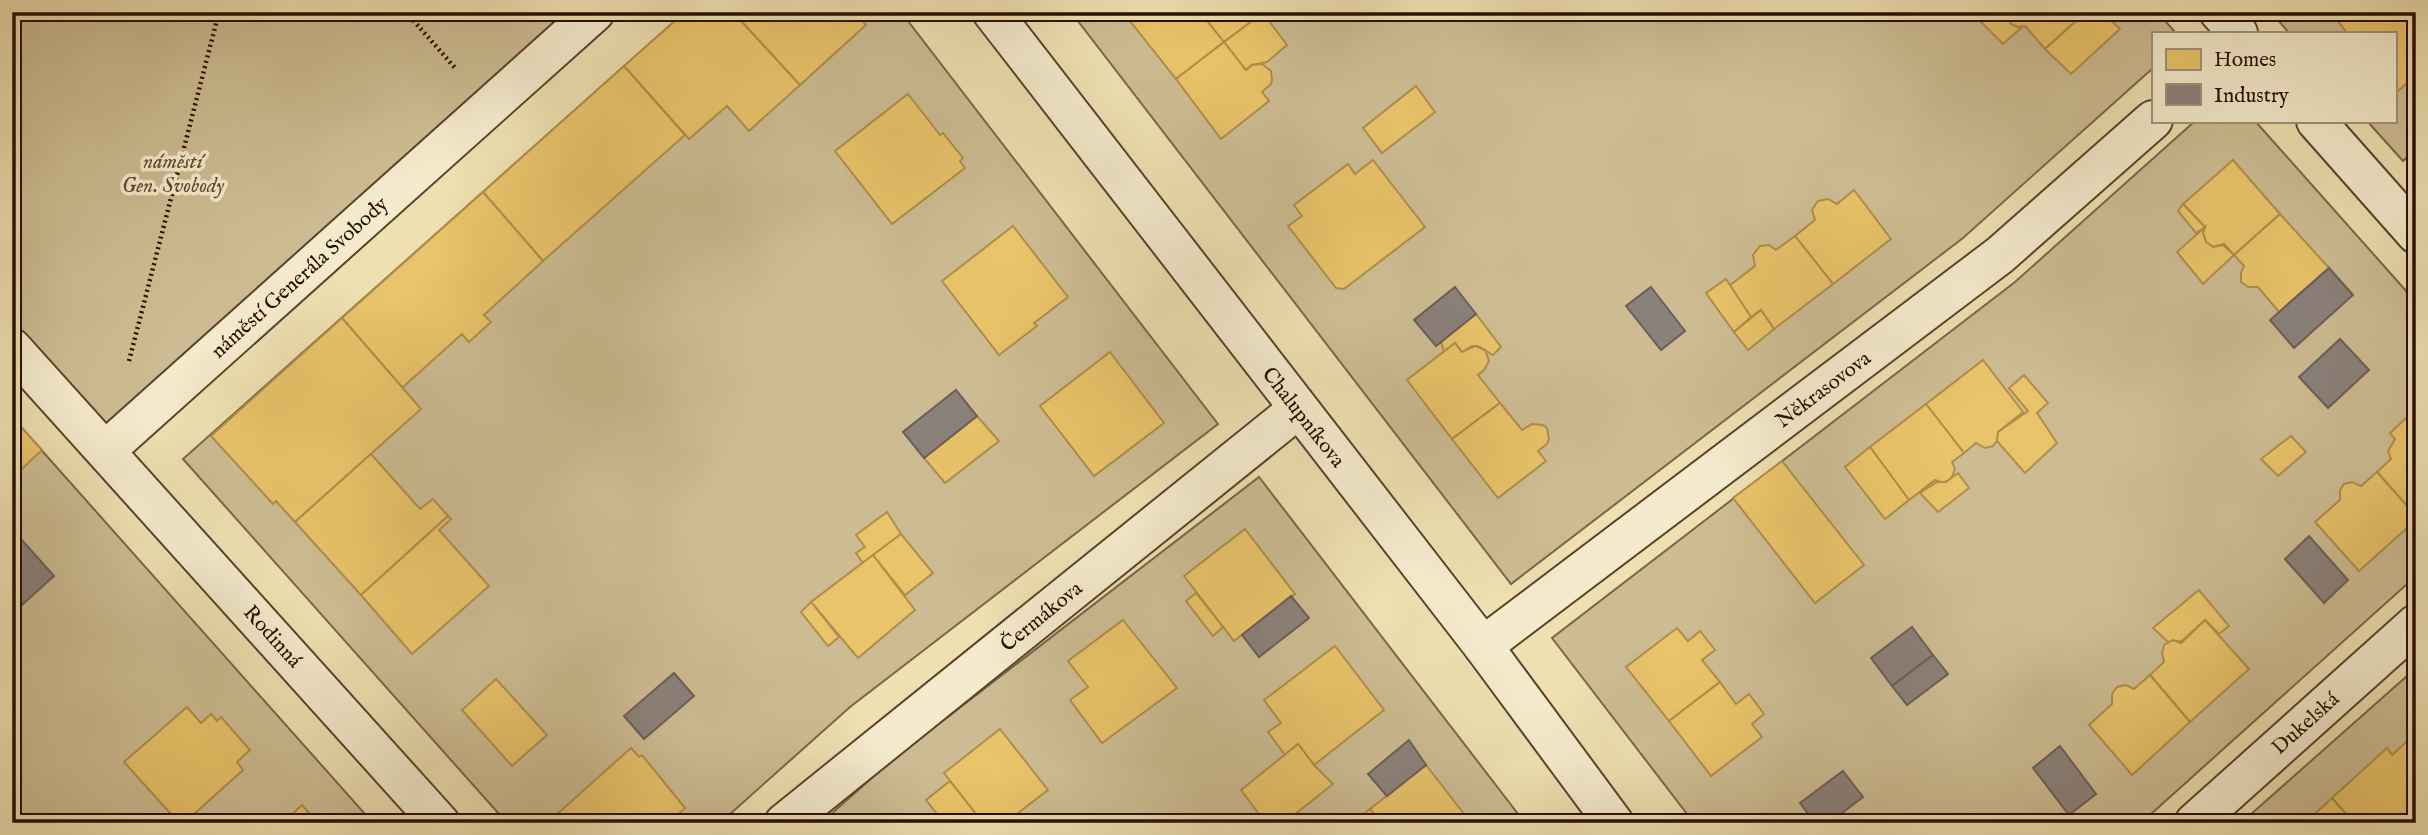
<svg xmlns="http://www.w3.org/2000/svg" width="2428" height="835" font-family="'IM FELL English',serif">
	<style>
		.green { fill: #cdbc93; stroke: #7c644a; stroke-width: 2 }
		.homes { fill: #e9c46a; stroke: #b08d4a; stroke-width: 2 }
		.industry { fill: #8a817c; stroke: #6d5e57; stroke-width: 2 }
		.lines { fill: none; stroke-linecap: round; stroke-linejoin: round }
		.minor-casing { stroke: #5b422c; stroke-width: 42 }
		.path { stroke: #2a0d00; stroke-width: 4.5; stroke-dasharray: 2 3.5; stroke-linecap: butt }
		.minor { stroke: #f4ebcc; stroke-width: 38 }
		.labels { text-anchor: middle; stroke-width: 7; stroke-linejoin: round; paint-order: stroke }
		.park-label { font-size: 21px; font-style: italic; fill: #634a33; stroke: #f4ebcc }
		.street-label { font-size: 21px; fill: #2a0d00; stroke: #f4ebcc }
	</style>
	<rect width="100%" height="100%" fill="#eee0b1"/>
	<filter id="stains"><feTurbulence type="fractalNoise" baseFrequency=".00286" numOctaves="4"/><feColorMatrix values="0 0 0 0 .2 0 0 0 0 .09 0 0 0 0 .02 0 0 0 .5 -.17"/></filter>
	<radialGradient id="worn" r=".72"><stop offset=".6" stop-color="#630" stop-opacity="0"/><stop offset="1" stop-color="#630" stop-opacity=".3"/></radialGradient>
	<!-- green -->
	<g class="green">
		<polygon points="12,12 596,12 106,450 12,347"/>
		<polygon points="685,12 901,12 1218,424 850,707 720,823 507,823 183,459"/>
		<polygon points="1071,12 2157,12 2176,33 2153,33 2153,68 1963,238 1511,584"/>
		<polygon points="2271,12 2416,12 2416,149 2403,161 2367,121 2395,121 2395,33 2289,33"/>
		<polygon points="2195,121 2255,121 2416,302 2416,576 2141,823 1694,823 1552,638 2015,282"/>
		<polygon points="12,417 373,823 12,823"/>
		<polygon points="1259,477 1525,823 821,823 892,760"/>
		<polygon points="2416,668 2416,823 2241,823"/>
	</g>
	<!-- homes -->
	<g class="homes">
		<polygon points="685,12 733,12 800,85 749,131 727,106 689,139 624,66"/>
		<polygon points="733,12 855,12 866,25 800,85"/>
		<polygon points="1141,12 1205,12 1202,14 1224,42 1176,79 1130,21"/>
		<polygon points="1205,12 1262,12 1263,13 1224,42 1202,14"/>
		<polygon points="1981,12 2007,12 2011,24 2021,28 2003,44 1976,17"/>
		<polygon points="2007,12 2086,12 2045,49 2025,26 2018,27 2011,24"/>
		<polygon points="2086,12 2102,12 2120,29 2071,74 2045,49"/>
		<polygon points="2331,12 2416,12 2416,49 2407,56 2416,66 2416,75 2398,91 2395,87 2395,33 2347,33"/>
		<polygon points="1263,13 1287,45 1267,62 1252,65 1246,70 1224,42"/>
		<polygon points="1224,42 1246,70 1252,65 1262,64 1271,71 1272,80 1271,84 1262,92 1269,101 1221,139 1176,79"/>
		<polygon points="624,66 685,135 543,261 483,192"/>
		<polygon points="1416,86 1435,112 1382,153 1363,128"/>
		<polygon points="908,94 940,135 943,133 963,158 960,161 965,168 892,224 835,151"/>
		<polygon points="1373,160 1425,227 1344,289 1336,288 1288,226 1302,216 1294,205 1348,164 1355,174"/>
		<polygon points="2233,160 2280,214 2234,255 2224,244 2213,247 2206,242 2203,233 2205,227 2183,204"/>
		<polygon points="1854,190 1891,239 1833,284 1795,236 1815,220 1812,210 1818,201 1828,199 1837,204"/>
		<polygon points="483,192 543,261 484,315 491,322 469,342 462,334 402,388 342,318"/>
		<polygon points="2183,204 2205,227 2196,233 2178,211"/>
		<polygon points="2280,214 2329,268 2279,312 2258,287 2248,287 2241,282 2241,273 2244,266 2234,255"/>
		<polygon points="1013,226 1068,297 1034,323 1037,326 999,355 942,281"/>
		<polygon points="2205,227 2203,233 2206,242 2213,247 2223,245 2234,255 2203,284 2177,252"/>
		<polygon points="1795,236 1833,284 1774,329 1761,310 1751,317 1729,286 1755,266 1753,255 1760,246 1769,245 1776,250"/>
		<polygon points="1726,279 1751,317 1734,332 1706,293"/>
		<polygon points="1761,310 1774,329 1748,350 1734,332"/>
		<polygon points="1476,314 1501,347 1493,355 1478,346 1472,346 1462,352 1455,343 1444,352 1441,341"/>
		<polygon points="342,318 421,409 295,522 276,501 273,504 211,436"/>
		<polygon points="1455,343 1462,352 1475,346 1485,350 1489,361 1484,370 1478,375 1500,403 1452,439 1407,380"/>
		<polygon points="1110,352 1164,423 1094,476 1040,406"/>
		<polygon points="1983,360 2023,412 1998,432 1997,441 1993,446 1985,448 1976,443 1964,453 1926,404"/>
		<polygon points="2024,375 2048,403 2037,413 2057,443 2025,473 1997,441 1998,432 2028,411 2009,388"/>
		<polygon points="1500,403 1522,430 1532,424 1543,425 1547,428 1549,439 1547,444 1538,451 1546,461 1498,498 1452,439"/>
		<polygon points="1926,404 1964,453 1952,462 1955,469 1951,479 1943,483 1935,480 1909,500 1870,447"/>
		<polygon points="977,416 999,441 945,483 924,458"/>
		<polygon points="12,417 42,450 12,478"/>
		<polygon points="2405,419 2416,431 2416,516 2377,472 2391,459 2388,451 2395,439 2390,433"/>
		<polygon points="2291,436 2306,452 2278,476 2261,459"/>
		<polygon points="1870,447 1909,500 1885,519 1845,467"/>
		<polygon points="371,454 420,509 433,499 448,516 361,595 295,522"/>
		<polygon points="1782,461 1864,565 1815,603 1733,498"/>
		<polygon points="2377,472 2416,516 2416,520 2359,571 2315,522 2340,500 2340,490 2344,484 2352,482 2361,486"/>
		<polygon points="1958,473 1969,488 1938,512 1920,493 1937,482 1946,482"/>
		<polygon points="887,512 901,534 863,563 856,553 865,547 856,535"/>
		<polygon points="448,516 451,519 439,530 489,586 412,654 361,595"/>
		<polygon points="1245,529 1295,594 1234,641 1184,576"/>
		<polygon points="901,534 933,573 905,595 873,555"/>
		<polygon points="873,555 915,610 858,658 811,602"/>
		<polygon points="2199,590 2229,626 2219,634 2205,620 2182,641 2168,642 2153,628"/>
		<polygon points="1196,593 1223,627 1213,636 1186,601"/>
		<polygon points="811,602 839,637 828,646 801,612"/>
		<polygon points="1123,620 1177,688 1102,743 1070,700 1088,687 1068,661"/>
		<polygon points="2205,620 2249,669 2190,722 2150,675 2164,662 2162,653 2164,645 2173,640 2181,643"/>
		<polygon points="1677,628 1688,641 1700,631 1715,650 1702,660 1720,682 1669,721 1626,667"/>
		<polygon points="1335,646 1384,710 1314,765 1298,744 1285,755 1268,732 1281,723 1264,700"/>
		<polygon points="2150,675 2190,722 2132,775 2089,725 2112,704 2112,694 2117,687 2126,685 2134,689"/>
		<polygon points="496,679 547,735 512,766 462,710"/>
		<polygon points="1720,682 1736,704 1749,694 1764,714 1752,724 1762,737 1711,776 1669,721"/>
		<polygon points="187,707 201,723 211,714 217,721 221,717 250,750 237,762 243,770 184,823 179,823 124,762"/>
		<polygon points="1000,729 1048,790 1005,823 983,823 944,773"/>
		<polygon points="2416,733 2416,806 2412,809 2414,812 2414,823 2354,823 2332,798 2387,748 2392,755"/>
		<polygon points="1298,744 1314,765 1333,784 1284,823 1266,823 1241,790"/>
		<polygon points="631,748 639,757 642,755 685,808 669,823 563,823 556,815"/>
		<polygon points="1426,765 1471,823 1381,823 1370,809"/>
		<polygon points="950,781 983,823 944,823 926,800"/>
		<polygon points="2332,798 2354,823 2305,823"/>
		<polygon points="302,805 318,823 283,823"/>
		<polygon points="1370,809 1381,823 1352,823"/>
	</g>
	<!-- industry -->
	<g class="industry">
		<polygon points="2329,268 2353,295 2294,348 2270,320"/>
		<polygon points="1455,287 1476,314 1436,346 1414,320"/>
		<polygon points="1651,287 1685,331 1661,350 1626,306"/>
		<polygon points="2340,339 2369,370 2328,408 2299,377"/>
		<polygon points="956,390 977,416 924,458 903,432"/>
		<polygon points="2309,536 2348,580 2324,603 2285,559"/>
		<polygon points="20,538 54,576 12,614 12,545"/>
		<polygon points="1291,596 1309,618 1259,657 1242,635"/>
		<polygon points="1912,627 1933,655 1892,686 1871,658"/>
		<polygon points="1933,655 1948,674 1907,705 1892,686"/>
		<polygon points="674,673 694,696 644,739 624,716"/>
		<polygon points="1409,740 1426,765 1387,796 1368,774"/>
		<polygon points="2060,746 2096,794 2069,815 2033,768"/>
		<polygon points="1843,771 1863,797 1829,823 1815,823 1800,803"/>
	</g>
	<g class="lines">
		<defs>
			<g id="minor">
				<polyline points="992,12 1483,646 1614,823"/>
				<polyline points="2219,12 2238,33"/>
				<polyline points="2316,121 2416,234"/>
				<polyline points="12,348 440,823"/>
				<polyline points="106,450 595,12"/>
				<polyline points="1483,646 2000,255 2153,120"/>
				<polyline points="784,823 1298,409"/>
				<polyline points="2194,823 2416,624"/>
			</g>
		</defs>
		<!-- minor casing -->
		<use href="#minor" class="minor-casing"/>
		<!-- path -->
		<g class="path">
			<polyline points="406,12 456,69"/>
			<polyline points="129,361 219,12"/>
		</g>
		<!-- minor -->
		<use href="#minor" class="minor"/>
	</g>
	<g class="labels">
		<!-- park labels -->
		<g class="park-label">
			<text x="173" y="168">náměstí<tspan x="173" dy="24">Gen. Svobody</tspan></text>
		</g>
		<!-- street labels -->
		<g class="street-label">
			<text transform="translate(299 277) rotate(-42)" y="7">náměstí Generála Svobody</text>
			<text transform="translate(1823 389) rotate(-37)" y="7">Někrasovova</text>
			<text transform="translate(1304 417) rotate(52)" y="7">Chalupníkova</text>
			<text transform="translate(1041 616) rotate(-39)" y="7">Čermákova</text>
			<text transform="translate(273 636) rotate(48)" y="7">Rodinná</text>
			<text transform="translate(2305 723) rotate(-42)" y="7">Dukelská</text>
		</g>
	</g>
	<!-- margin -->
	<rect width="2428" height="835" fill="none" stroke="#eee0b1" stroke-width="42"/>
	<rect x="14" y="14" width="2400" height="807" fill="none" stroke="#2a0d00" stroke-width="3.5"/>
	<rect x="21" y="21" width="2386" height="793" fill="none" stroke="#2a0d00" stroke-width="2"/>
	<!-- legend -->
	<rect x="2152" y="32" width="245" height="91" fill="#f4ebcc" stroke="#a3927a" stroke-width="2"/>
	<rect x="2166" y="49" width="35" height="21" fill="#e9c46a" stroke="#a3927a" stroke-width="2"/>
	<text x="2214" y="66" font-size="21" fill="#2a0d00">Homes</text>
	<rect x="2166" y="84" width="35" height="21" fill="#8a817c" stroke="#a3927a" stroke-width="2"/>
	<text x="2214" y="102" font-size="21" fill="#2a0d00">Industry</text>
	<rect width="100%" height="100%" filter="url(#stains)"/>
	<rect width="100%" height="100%" fill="url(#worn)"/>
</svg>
